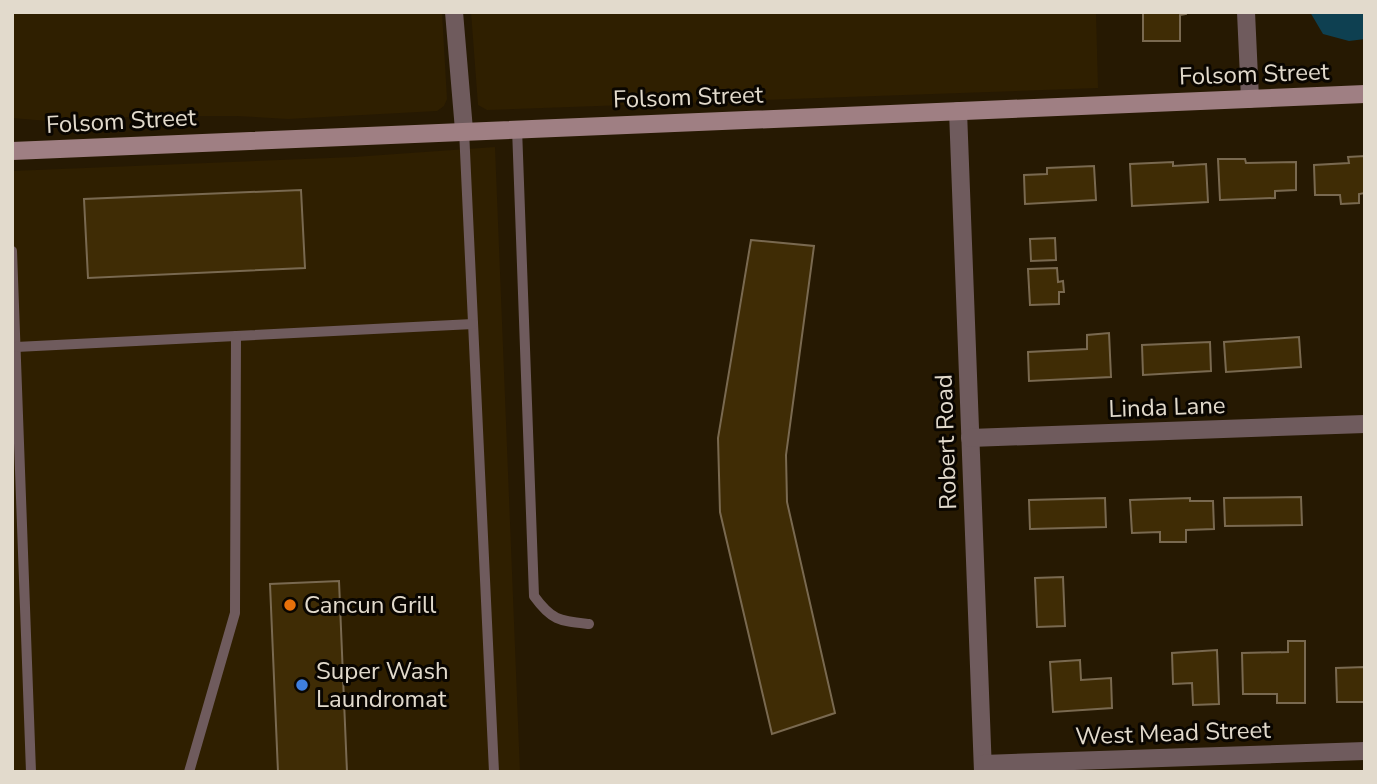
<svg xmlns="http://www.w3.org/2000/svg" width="1377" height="784" font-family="'Nunito Sans',sans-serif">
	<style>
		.built { fill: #2f1f00 }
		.water { fill: #0e4051 }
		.building { fill: #3f2c05; stroke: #796950; stroke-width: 2 }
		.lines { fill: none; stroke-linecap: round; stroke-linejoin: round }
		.lane { stroke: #6f5b5d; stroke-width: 10 }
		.street { stroke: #6f5b5d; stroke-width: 18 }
		.secondary { stroke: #9f7f83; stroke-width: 18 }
		.food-dot { fill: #e8710a; stroke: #0a0601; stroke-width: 2.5 }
		.shop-dot { fill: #3f7fe0; stroke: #0a0601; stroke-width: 2.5 }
		.labels { text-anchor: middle; stroke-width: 6; stroke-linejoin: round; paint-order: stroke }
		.street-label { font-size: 24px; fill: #e2dacc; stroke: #0a0601 }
		.poi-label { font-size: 24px; fill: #e2dacc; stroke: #0a0601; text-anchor: start }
	</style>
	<rect width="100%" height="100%" fill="#261902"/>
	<!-- built -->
	<g class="built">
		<polygon points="12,12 442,12 447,99 444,106 437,111 288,119 237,116 152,116 48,121 12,118"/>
		<polygon points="471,12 1096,12 1098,88 487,110 478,105"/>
		<polygon points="495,147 520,772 12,772 12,171 354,157"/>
	</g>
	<!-- water -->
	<polygon class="water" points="1310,12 1365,12 1365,39 1349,41 1323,34"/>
	<!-- building -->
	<g class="building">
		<polygon points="1143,12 1186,12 1186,14 1180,15 1180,41 1143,41"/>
		<polygon points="1365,156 1365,193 1359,194 1359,203 1341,204 1340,195 1315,195 1314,165 1349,163 1348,157"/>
		<polygon points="1218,159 1245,159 1246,163 1296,162 1296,190 1275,191 1275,198 1220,200"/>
		<polygon points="1173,162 1173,166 1206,164 1208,202 1132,206 1130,164"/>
		<polygon points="1094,166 1096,200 1025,204 1024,175 1047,174 1047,168"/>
		<polygon points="301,190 305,268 88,278 84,199"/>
		<polygon points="1055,238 1056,260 1031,261 1030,239"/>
		<polygon points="751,240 814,246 786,455 787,502 835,713 772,734 720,512 718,438"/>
		<polygon points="1057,268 1058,282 1063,281 1064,292 1059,292 1059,304 1030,305 1028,269"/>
		<polygon points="1109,333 1111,377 1029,381 1028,352 1087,349 1087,335"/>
		<polygon points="1299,337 1301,367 1226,372 1224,342"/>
		<polygon points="1210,342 1211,371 1143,375 1142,345"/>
		<polygon points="1301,497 1302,525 1225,526 1224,498"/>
		<polygon points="1105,498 1106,527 1030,529 1029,500"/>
		<polygon points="1190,498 1190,501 1213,501 1214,529 1186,530 1186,542 1160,542 1160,532 1132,533 1130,500"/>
		<polygon points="1063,577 1065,626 1037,627 1035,578"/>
		<polygon points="339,581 347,772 278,772 270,584"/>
		<polygon points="1288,641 1305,641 1305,703 1277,703 1277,694 1243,694 1242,653 1288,652"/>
		<polygon points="1217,650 1219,704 1193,705 1192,683 1173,684 1172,653"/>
		<polygon points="1080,660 1081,680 1111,678 1112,708 1053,712 1050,662"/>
		<polygon points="1365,667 1365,702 1337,702 1336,668"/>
	</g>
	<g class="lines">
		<!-- lane -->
		<g class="lane">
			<path d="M517,128L534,596C552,621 560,621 589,624"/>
			<polyline points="464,130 494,772"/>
			<polyline points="12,251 31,772"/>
			<polyline points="16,347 473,324"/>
			<polyline points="189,772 235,613 236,336"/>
		</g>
		<!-- street -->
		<g class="street">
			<polyline points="454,12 464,130"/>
			<polyline points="1246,12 1250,99"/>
			<polyline points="958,111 983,772"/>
			<polyline points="970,438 1365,424"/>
			<polyline points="983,764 1365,751"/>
		</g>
		<!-- secondary -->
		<polyline class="secondary" points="12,151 1365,94"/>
	</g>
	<!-- markers -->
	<circle class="food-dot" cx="290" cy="605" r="7"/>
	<circle class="shop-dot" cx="302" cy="685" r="7"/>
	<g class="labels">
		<!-- street labels -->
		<g class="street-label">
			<text transform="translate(1254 74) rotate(-2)" y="8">Folsom Street</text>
			<text transform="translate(688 97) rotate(-2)" y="8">Folsom Street</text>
			<text transform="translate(121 121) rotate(-3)" y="8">Folsom Street</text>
			<text transform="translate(1167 407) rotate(-2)" y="8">Linda Lane</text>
			<text transform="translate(946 442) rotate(-92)" y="8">Robert Road</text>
			<text transform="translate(1173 733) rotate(-2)" y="8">West Mead Street</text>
		</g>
		<!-- poi labels -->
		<g class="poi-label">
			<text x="304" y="613">Cancun Grill</text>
			<text x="316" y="679">Super Wash<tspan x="316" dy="28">Laundromat</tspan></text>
		</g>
	</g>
	<!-- border -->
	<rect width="1377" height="784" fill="none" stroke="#e2dacc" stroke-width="28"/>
</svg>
